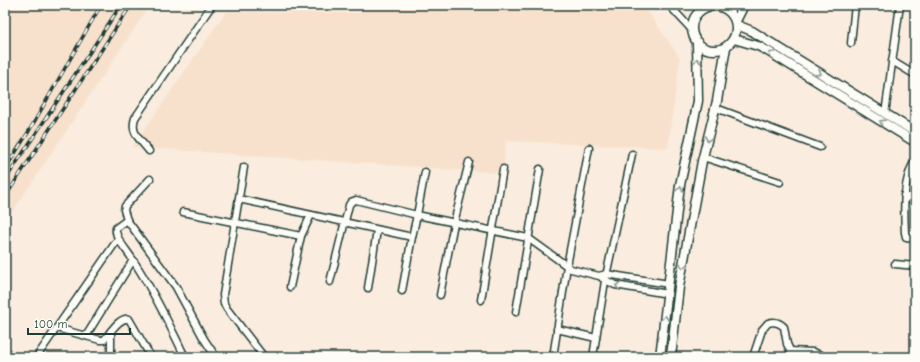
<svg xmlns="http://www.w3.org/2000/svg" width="920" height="362" font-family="'Comic Neue',sans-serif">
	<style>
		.built { fill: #f8e1cc }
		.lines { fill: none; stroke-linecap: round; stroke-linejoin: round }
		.minor-casing { stroke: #1f3d34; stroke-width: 9 }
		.tertiary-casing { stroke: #1f3d34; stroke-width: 11 }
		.minor { stroke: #fdfcf7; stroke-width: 6 }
		.tertiary { stroke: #fdfcf7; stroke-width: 8 }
		.rail-casing { stroke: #1f3d34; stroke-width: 3.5 }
		.rail { stroke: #fdfcf7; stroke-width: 2; stroke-dasharray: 6; stroke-linecap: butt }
		.oneway { stroke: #8e9c96 }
	</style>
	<rect width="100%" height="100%" fill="#faecde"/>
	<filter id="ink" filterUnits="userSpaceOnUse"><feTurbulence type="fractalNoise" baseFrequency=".025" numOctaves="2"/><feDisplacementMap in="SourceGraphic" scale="8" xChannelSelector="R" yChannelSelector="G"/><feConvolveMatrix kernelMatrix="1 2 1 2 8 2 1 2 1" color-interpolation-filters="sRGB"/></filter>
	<g filter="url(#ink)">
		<!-- built -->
		<g class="built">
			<polygon points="5,5 150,5 5,223"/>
			<polygon points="361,5 643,5 680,58 668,148 506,141 503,173 132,147 226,12 361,13"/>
		</g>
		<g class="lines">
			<defs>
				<g id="minor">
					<polyline points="669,5 692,30"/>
					<polyline points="699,5 704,8"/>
					<polyline points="851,43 855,5"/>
					<polyline points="892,61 915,75"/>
					<polyline points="716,108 820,147"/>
					<polyline points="885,114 900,5"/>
					<polyline points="589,148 567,266 571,269 599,276 606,274 669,284"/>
					<path d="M149,151C140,139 130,133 135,118L212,5"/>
					<polyline points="703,157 780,182"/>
					<path d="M915,160C902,183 904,208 905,233L906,237L915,238"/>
					<polyline points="244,167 223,295 224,304 227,309 264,357"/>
					<polyline points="150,179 125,206 124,210 127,220 176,287 204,339 216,357"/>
					<polyline points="904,195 915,202"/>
					<polyline points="239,199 412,237 417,215 528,238 567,266 553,357"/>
					<polyline points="183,212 301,236 311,215"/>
					<path d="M127,220L116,228C114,237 126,249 131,257C152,288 169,323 185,357"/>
					<polyline points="895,264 915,266"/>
					<polyline points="602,278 615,285 668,294"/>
					<polyline points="330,282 349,205 351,202 356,200 417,215 425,172"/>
					<polyline points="290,287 301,236"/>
					<polyline points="368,288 377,230"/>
					<polyline points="402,291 412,237"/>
					<polyline points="440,295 454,223 469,162"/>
					<polyline points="481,300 503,169"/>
					<polyline points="516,312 540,169"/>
					<path d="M57,328L100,340H104C110,333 119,317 129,319L151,357"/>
					<polyline points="557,329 596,338"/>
					<polyline points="86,336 133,260"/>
					<polyline points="790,351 813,352 825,357"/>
					<polyline points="38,357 38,355 118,239"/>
					<polyline points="111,357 111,331"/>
					<polyline points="593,357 605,281 632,154"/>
					<path d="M753,357L762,330L768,323C774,321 779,322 784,327L787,344L793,357"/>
				</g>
				<g id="tertiary">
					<circle cx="714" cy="28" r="22"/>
					<polyline points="736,21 744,5"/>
					<polyline points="737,25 752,31 915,132"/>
					<polyline points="734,39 758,46 766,50 915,142"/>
					<polyline points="660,357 680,185 698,101 697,42"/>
					<polyline points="671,357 679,287 702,161 717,101 726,47"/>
				</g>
			</defs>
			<!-- minor casing -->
			<use href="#minor" class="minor-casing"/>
			<!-- tertiary casing -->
			<use href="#tertiary" class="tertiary-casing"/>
			<!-- minor -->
			<use href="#minor" class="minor"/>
			<!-- tertiary -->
			<use href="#tertiary" class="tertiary"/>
			<defs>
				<g id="rail">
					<polyline points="5,169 29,131 101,5"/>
					<polyline points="5,180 121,5"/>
					<polyline points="5,197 131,5"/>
				</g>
			</defs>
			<!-- rail casing -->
			<use href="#rail" class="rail-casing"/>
			<!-- rail -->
			<use href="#rail" class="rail"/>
		</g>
		<!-- one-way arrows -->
		<defs><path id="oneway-chevron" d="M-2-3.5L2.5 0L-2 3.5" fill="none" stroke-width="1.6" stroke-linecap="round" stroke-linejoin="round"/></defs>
		<g class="oneway">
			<use href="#oneway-chevron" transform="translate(771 54) rotate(-149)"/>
			<use href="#oneway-chevron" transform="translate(697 61) rotate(-92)"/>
			<use href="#oneway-chevron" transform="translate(819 73) rotate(32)"/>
			<use href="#oneway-chevron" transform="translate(882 122) rotate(-148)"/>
			<use href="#oneway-chevron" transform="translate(708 139) rotate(105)"/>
			<use href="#oneway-chevron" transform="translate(680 189) rotate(-83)"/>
			<use href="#oneway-chevron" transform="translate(683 266) rotate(100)"/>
			<use href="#oneway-chevron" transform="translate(618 286) rotate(-168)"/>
			<use href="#oneway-chevron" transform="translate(665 318) rotate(-83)"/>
		</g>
	</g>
	<!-- margin -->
	<rect width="920" height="362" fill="none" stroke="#fdfcf7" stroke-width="20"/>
	<rect x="10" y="10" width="900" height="342" fill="none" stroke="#1f3d34" stroke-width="1.5" filter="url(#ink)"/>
	<!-- scale -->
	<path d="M28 328v6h102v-6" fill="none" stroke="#1f3d34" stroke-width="2"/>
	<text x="34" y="328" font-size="12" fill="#1f3d34" stroke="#fdfcf7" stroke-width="3" paint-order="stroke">100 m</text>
</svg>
